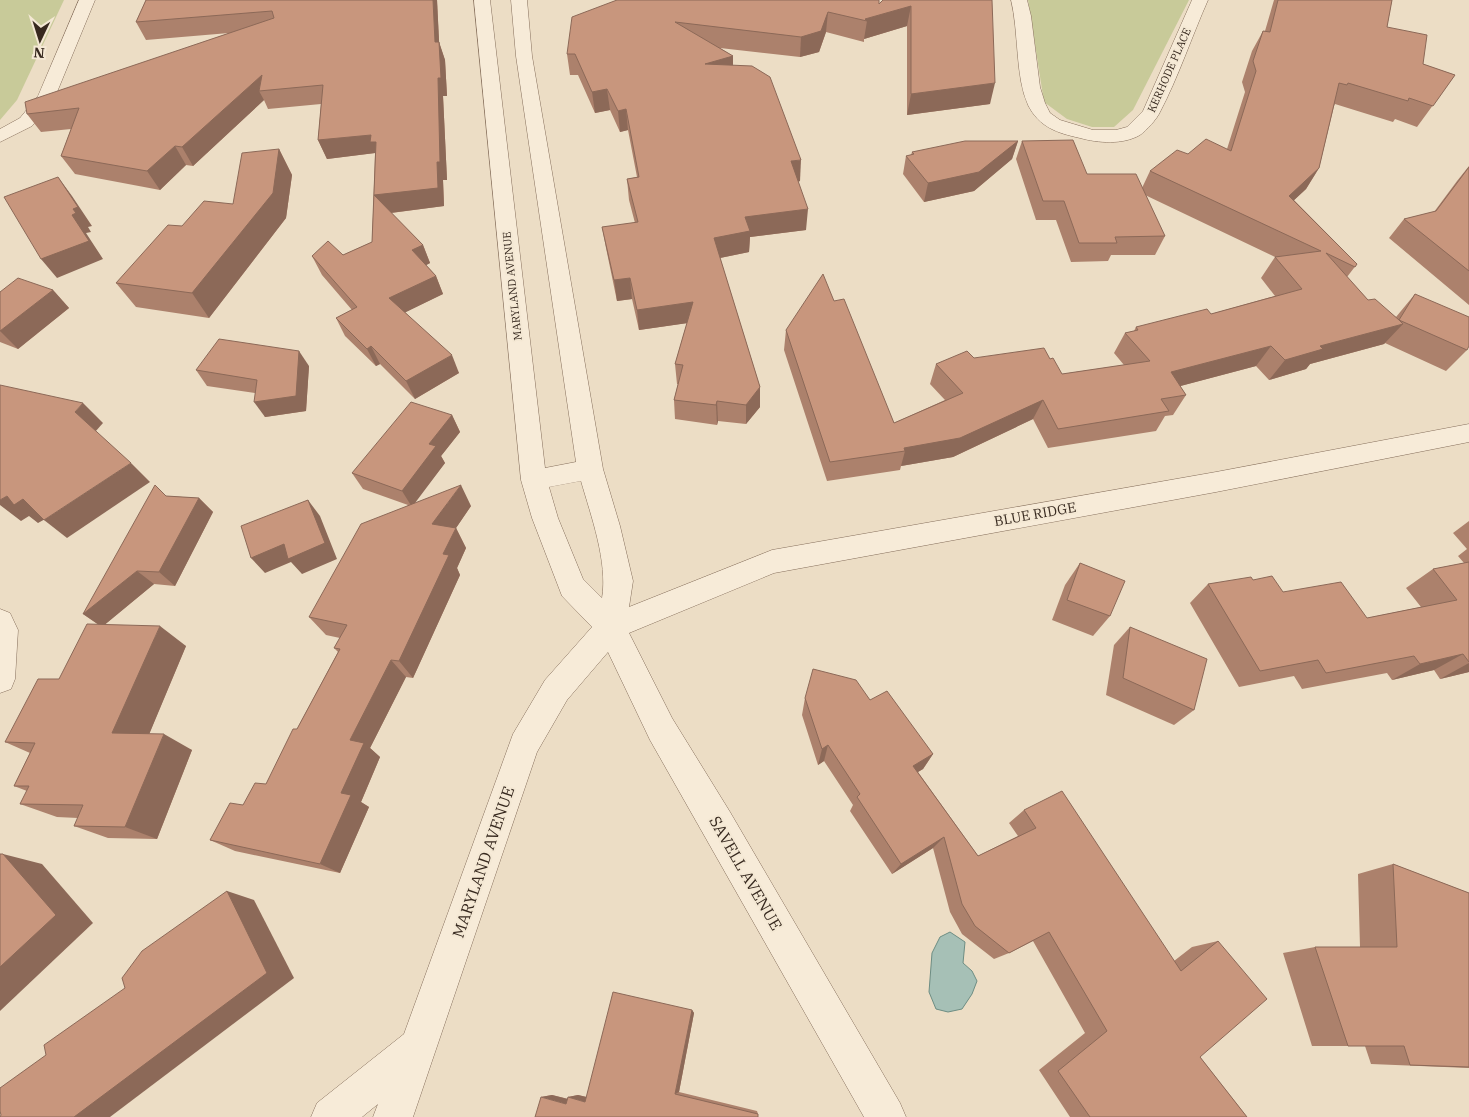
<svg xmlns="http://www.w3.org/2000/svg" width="1469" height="1117" font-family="'IBM Plex Serif',serif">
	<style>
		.green { fill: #c8ca99 }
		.water { fill: #a6c0b6; stroke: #6d8d83 }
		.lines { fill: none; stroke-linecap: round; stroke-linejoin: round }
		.minor-casing { stroke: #866f5c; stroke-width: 1 }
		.minor { fill: #f7ebd8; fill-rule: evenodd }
		.wall { fill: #ac816c }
		.shaded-wall { fill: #8c6958 }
		.building { fill: #c8967d; stroke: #8c6958 }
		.labels { text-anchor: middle; stroke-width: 4; stroke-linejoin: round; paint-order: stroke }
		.far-street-label { font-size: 11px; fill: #37291f; stroke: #f4e8d4 }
		.street-label { font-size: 14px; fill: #37291f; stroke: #f4e8d4 }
		.near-street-label { font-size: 16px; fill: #37291f; stroke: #f4e8d4 }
	</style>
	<rect width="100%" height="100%" fill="#ecddc5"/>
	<!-- green -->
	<g class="green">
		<polygon points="0,0 64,0 17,100 0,120"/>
		<polygon points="1028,0 1189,0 1133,110 1114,127 1092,127 1067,119 1044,102"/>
	</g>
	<!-- water -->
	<polygon class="water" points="950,932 965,942 963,963 972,971 977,981 972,994 962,1009 948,1012 936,1009 929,992 932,953 940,937"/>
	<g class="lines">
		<defs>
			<g id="minor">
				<polygon points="79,0 95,0 55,97 32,126 0,142 0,129 20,118 38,96"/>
				<path d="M474,0H490L545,468L576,462L516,56L511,0H527L532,56L603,469L620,526L633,581L629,607L772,550L1216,472L1469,424V442L1216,492L774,573L629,633L672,718L730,812L900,1103L906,1117H864L650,740L608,652L567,700L537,752L413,1117H373L378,1104L362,1117H311L317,1103L404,1034L513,734L545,680L592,627L562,596L532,518L521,480ZM581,481C591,516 608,562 602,598L583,579L558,518L549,487Z"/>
				<path d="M1011,0H1027L1031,16L1040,87L1045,103L1050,113L1060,120L1093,130H1116L1127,127L1143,111L1192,0H1208C1192,36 1178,78 1160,112C1157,119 1146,131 1140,135C1123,145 1098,143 1080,138C1057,133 1039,127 1028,105C1015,77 1019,32 1011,0Z"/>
				<polygon points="0,609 10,613 18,630 15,679 11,689 0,693"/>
			</g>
		</defs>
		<!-- minor casing -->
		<use href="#minor" class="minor-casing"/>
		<!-- minor -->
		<use href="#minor" class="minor"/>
	</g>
	<!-- wall -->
	<g class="wall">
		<polygon points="146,0 437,0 439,42 445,60 447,96 443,96 447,180 443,180 444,206 391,213 423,245 430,263 426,265 436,276 443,294 405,312 459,373 415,399 380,364 376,366 345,336 336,318 352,310 322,275 312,256 343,255 372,242 375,155 375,153 327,159 318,140 321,104 268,109 264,100 193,166 186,165 160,190 75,174 61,156 71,129 41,132 27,114 229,33 146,40 136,22"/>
		<polygon points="617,0 879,4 992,0 990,104 907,115 907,26 864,39 864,42 826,32 819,52 800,57 720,48 733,56 733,65 800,181 798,182 806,230 750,237 749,252 720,258 760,387 760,407 746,424 718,421 717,425 675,419 674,400 678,384 677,384 675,364 687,323 639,330 632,299 617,301 606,248 602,227 635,223 629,200 627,179 637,177 628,130 620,132 610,110 595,113 578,75 570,75 567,54"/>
		<polygon points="1274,0 1392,0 1387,27 1423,64 1455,75 1417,127 1395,119 1393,122 1335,104 1334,106 1319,168 1306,189 1294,200 1357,264 1347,277 1368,300 1396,317 1415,294 1467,350 1446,371 1385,343 1384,344 1310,364 1306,369 1269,380 1256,366 1180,386 1186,395 1173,415 1165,416 1156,431 1048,448 1033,419 953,457 901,466 900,470 827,481 784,350 786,330 834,301 894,423 945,400 930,384 936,364 974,358 1050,359 1062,374 1124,365 1114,353 1125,333 1134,331 1136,327 1211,314 1275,296 1261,278 1275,257 1145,195 1165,236 1155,255 1111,255 1108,261 1071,262 1056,220 1036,220 1016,159 1022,141 1087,174 1142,188 1150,171 1188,154 1227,149 1245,92 1242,82 1252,51 1263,31 1265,31"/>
		<polygon points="1018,141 1012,159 974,191 924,202 903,174 906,156 911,155 912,152"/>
		<polygon points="279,149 292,175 286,218 209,318 136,307 116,283 182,226 233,204"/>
		<polygon points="1469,166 1469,305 1389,238 1404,219 1434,212 1457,181"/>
		<polygon points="53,290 69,308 18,349 0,342 0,292"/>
		<polygon points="309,366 306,411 265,417 255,393 207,386 196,370"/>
		<polygon points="452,415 460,432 441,456 445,463 414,503 471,506 456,528 466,548 457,568 460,575 413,678 406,677 370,748 380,757 361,802 369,807 340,873 235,851 210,840 243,805 266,784 297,729 338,652 334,648 340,638 326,635 309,617 408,505 363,489 352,473"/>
		<polygon points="166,496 199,498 213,512 175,586 154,584 104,625 186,646 149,734 192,750 157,839 108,838 74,826 78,818 57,817 20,804 27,791 14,786 30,753 5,742 59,679 99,625 83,614"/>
		<polygon points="1469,521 1469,672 1440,679 1434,670 1392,680 1387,673 1302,689 1294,676 1239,687 1190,603 1208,584 1253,580 1283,592 1367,618 1421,607 1406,588 1433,569 1464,563 1458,556 1467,549 1453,533"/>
		<polygon points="1080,563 1110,616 1093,636 1052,620 1065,585"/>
		<polygon points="1130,627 1194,710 1174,725 1106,695 1114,645"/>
		<polygon points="805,698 870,700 933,754 923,769 918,772 978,856 1018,836 1009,823 1024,810 1174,961 1192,947 1218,941 1200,1057 1247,1117 1070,1117 1039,1070 1085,1033 1033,941 1009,953 994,959 962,934 950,912 933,848 892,874 850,811 853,805 824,761 818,765 802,715"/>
		<polygon points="1393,864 1469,893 1469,1068 1371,1064 1365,1046 1312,1046 1283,953 1315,947 1360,947 1358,874"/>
		<polygon points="692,1010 694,1013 679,1092 757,1111 758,1114 541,1097 552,1095 568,1099 568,1097 578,1095 587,1097"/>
	</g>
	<!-- shaded-wall -->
	<g class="shaded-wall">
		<polygon points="433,0 437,0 440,60 435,42"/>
		<polygon points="911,6 907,26 864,39 867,21 865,19"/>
		<polygon points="828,12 826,32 819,52 800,57 801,37"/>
		<polygon points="439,42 445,60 447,96 443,96 447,180 443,180 444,206 382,214 374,195 437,162 438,78"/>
		<polygon points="733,56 733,76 705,64"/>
		<polygon points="262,75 259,91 264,100 193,166 182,147"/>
		<polygon points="995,83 990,104 907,115 911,94"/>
		<polygon points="607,89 610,110 595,113 592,92"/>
		<polygon points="626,109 628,130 620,132 618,111"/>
		<polygon points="371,135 376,142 378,161 375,153 327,159 318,140"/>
		<polygon points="1018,141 1012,159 974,191 924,202 928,183"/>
		<polygon points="175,146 186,165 160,190 147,171"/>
		<polygon points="279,149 292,175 286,218 209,318 192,293"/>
		<polygon points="801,160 800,181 790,183 791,161"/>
		<polygon points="1319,168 1306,189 1276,217 1289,196"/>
		<polygon points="58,177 72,196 92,226 88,227 91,232 86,233 103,259 57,278 41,259 72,215"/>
		<polygon points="808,209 806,230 750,237 749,252 715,259 714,238 745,217"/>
		<polygon points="423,245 430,263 419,269 412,250"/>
		<polygon points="436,276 443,294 398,316 389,298"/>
		<polygon points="630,278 632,299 617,301 614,280"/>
		<polygon points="53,290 69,308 18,349 0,331"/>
		<polygon points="693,302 695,322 639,330 637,310"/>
		<polygon points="1403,324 1384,344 1310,364 1306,369 1269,380 1285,360 1320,346"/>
		<polygon points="371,346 380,364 376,366 367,349"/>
		<polygon points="1271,346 1256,366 1158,392 1171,372"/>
		<polygon points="299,351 309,366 306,411 265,417 254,402"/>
		<polygon points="452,355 459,373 415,399 406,381"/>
		<polygon points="760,387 760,407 746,424 746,405"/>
		<polygon points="1043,400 1033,419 953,457 901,466 905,451 904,448"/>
		<polygon points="717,401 718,421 717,425 716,405"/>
		<polygon points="83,403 103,423 95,432 75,412"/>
		<polygon points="452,415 460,432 441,456 445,463 412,507 402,491 429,444"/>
		<polygon points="131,463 150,482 67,538 44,520"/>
		<polygon points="461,485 471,506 456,528 466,548 457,568 460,575 413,678 399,661 443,554 432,524"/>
		<polygon points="7,496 23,499 47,518 38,523 29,516 21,521 0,505 0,500"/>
		<polygon points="199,498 213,512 175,586 159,572"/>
		<polygon points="308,500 320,516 337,559 302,574 291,562 265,573 251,558"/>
		<polygon points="137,571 154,584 102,627 83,614"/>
		<polygon points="160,626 186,646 143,749 112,733"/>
		<polygon points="1463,654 1434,670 1392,680 1420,664"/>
		<polygon points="391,660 406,677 370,748 380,757 361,802 369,807 340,873 320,864 341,793 350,740"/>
		<polygon points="1469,663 1469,672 1440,679"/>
		<polygon points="164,734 192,750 157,839 125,827"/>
		<polygon points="828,745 824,761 818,765 822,749"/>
		<polygon points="933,754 923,769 904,780 913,766"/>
		<polygon points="944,837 933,848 892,874 901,864"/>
		<polygon points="3,854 42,864 93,923 0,1011 0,967"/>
		<polygon points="227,891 254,900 294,978 110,1117 74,1117"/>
		<polygon points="692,1010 694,1013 679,1092 675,1094"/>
		<polygon points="552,1095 576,1101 566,1104 541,1097"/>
		<polygon points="578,1095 594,1099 585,1102 568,1097"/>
	</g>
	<!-- building -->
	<g class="building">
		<polygon points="146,0 433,0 435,42 439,42 441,78 438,78 440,162 437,162 438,188 374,195 423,245 412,250 436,276 389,298 452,355 406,381 371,346 367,349 336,318 357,307 312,256 328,241 343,255 372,242 376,142 370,142 371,135 318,140 323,85 259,91 262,75 182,147 175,146 147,171 61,156 79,108 27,114 25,102 274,18 272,11 136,22"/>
		<polygon points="617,0 879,0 879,4 883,0 992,0 995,83 911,94 911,6 865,19 867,21 828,12 821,31 801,37 675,22 733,56 705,64 752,66 770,77 801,160 791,161 808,209 745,217 750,231 714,238 760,387 746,405 717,401 716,405 674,400 683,365 675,364 693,302 637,310 630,278 614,280 602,227 638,222 627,179 639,177 626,109 618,111 607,89 592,92 575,54 567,54 572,17"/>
		<polygon points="1278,0 1392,0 1387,27 1427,35 1423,64 1455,75 1433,106 1409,98 1408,101 1348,83 1347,85 1339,83 1319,168 1289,196 1357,264 1355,267 1326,253 1368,300 1375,299 1399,320 1415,294 1469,317 1469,346 1467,350 1399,320 1403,324 1320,346 1323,349 1285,360 1271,346 1171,372 1186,395 1161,399 1169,411 1058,429 1043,400 960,438 904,448 905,451 830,462 786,330 823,274 834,301 844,299 894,423 963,393 936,364 967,351 974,358 1044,348 1050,359 1053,358 1062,374 1150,361 1125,333 1138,330 1136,327 1207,309 1211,314 1302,289 1275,257 1321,251 1150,171 1177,150 1188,154 1206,139 1231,151 1256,71 1253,61 1263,31 1270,32"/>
		<polygon points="1073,140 1087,174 1136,174 1165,236 1115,237 1117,243 1079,243 1064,201 1043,201 1022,141"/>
		<polygon points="965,141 1018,141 979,172 928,183 906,156 914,154 912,152"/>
		<polygon points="279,149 273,193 192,293 116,283 168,225 182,226 204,201 233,204 242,153"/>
		<polygon points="1469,167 1469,271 1404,219 1436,211"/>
		<polygon points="58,177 78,207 73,209 76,213 72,215 89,241 41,259 4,197"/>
		<polygon points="18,278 53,290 0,331 0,292"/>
		<polygon points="219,339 299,351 296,396 254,402 257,380 196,370"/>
		<polygon points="0,385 83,403 75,412 131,463 44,520 23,499 14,505 7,496 0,500"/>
		<polygon points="411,402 452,415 429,444 436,446 402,491 352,473"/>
		<polygon points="155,485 166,496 199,498 159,572 137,571 83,614"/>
		<polygon points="461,485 432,524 456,528 443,554 449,555 399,661 391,660 350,740 364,743 341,793 351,795 320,864 210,840 230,803 243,805 255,783 266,784 293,729 297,729 340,649 334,648 347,625 309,617 361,524"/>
		<polygon points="308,500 325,543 288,559 284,544 251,558 241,526"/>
		<polygon points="1469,562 1469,662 1463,654 1420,664 1414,656 1326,673 1318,660 1260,671 1208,584 1251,577 1253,580 1272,576 1283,592 1341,582 1367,618 1457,600 1433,569"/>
		<polygon points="1080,563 1125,581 1110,616 1067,600"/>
		<polygon points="87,624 160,626 112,733 164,734 125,827 74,826 83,805 20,804 29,786 14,786 35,743 5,742 38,679 59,679"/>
		<polygon points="1130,627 1207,659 1194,710 1123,678"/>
		<polygon points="813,669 856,680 870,700 887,691 933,754 913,766 978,856 1036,828 1024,810 1062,791 1181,971 1218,941 1267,999 1200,1057 1247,1117 1090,1117 1058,1071 1107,1031 1049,932 1009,953 975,926 962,904 944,837 901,864 857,797 860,794 828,745 822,749 805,698"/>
		<polygon points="0,854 3,854 56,915 0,967"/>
		<polygon points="1393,864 1469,893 1469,1067 1410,1065 1404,1046 1348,1046 1315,947 1397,947"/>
		<polygon points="227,891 267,973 74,1117 0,1117 1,1115 0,1111 0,1088 46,1055 44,1045 125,988 122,978 142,951"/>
		<polygon points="613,992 692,1010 675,1094 758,1114 758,1117 535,1117 541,1097 566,1104 568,1097 585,1102"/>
	</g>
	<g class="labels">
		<!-- far-street labels -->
		<g class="far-street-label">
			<text transform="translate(1169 70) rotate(-66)" y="4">KERHODE PLACE</text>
			<text transform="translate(512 286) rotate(-96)" y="4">MARYLAND AVENUE</text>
		</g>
		<!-- street labels -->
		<g class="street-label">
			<text transform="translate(1035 514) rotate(-10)" y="5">BLUE RIDGE</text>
		</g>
		<!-- near-street labels -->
		<g class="near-street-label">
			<text transform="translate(483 862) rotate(-71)" y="6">MARYLAND AVENUE</text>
			<text transform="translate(746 873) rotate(60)" y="6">SAVELL AVENUE</text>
		</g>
	</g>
	<!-- north arrow -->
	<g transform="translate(40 40) rotate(184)" stroke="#f4e8d4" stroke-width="4" paint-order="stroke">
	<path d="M0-4L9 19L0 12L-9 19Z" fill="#37291f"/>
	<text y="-8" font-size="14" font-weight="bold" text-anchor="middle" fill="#37291f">N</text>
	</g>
</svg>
